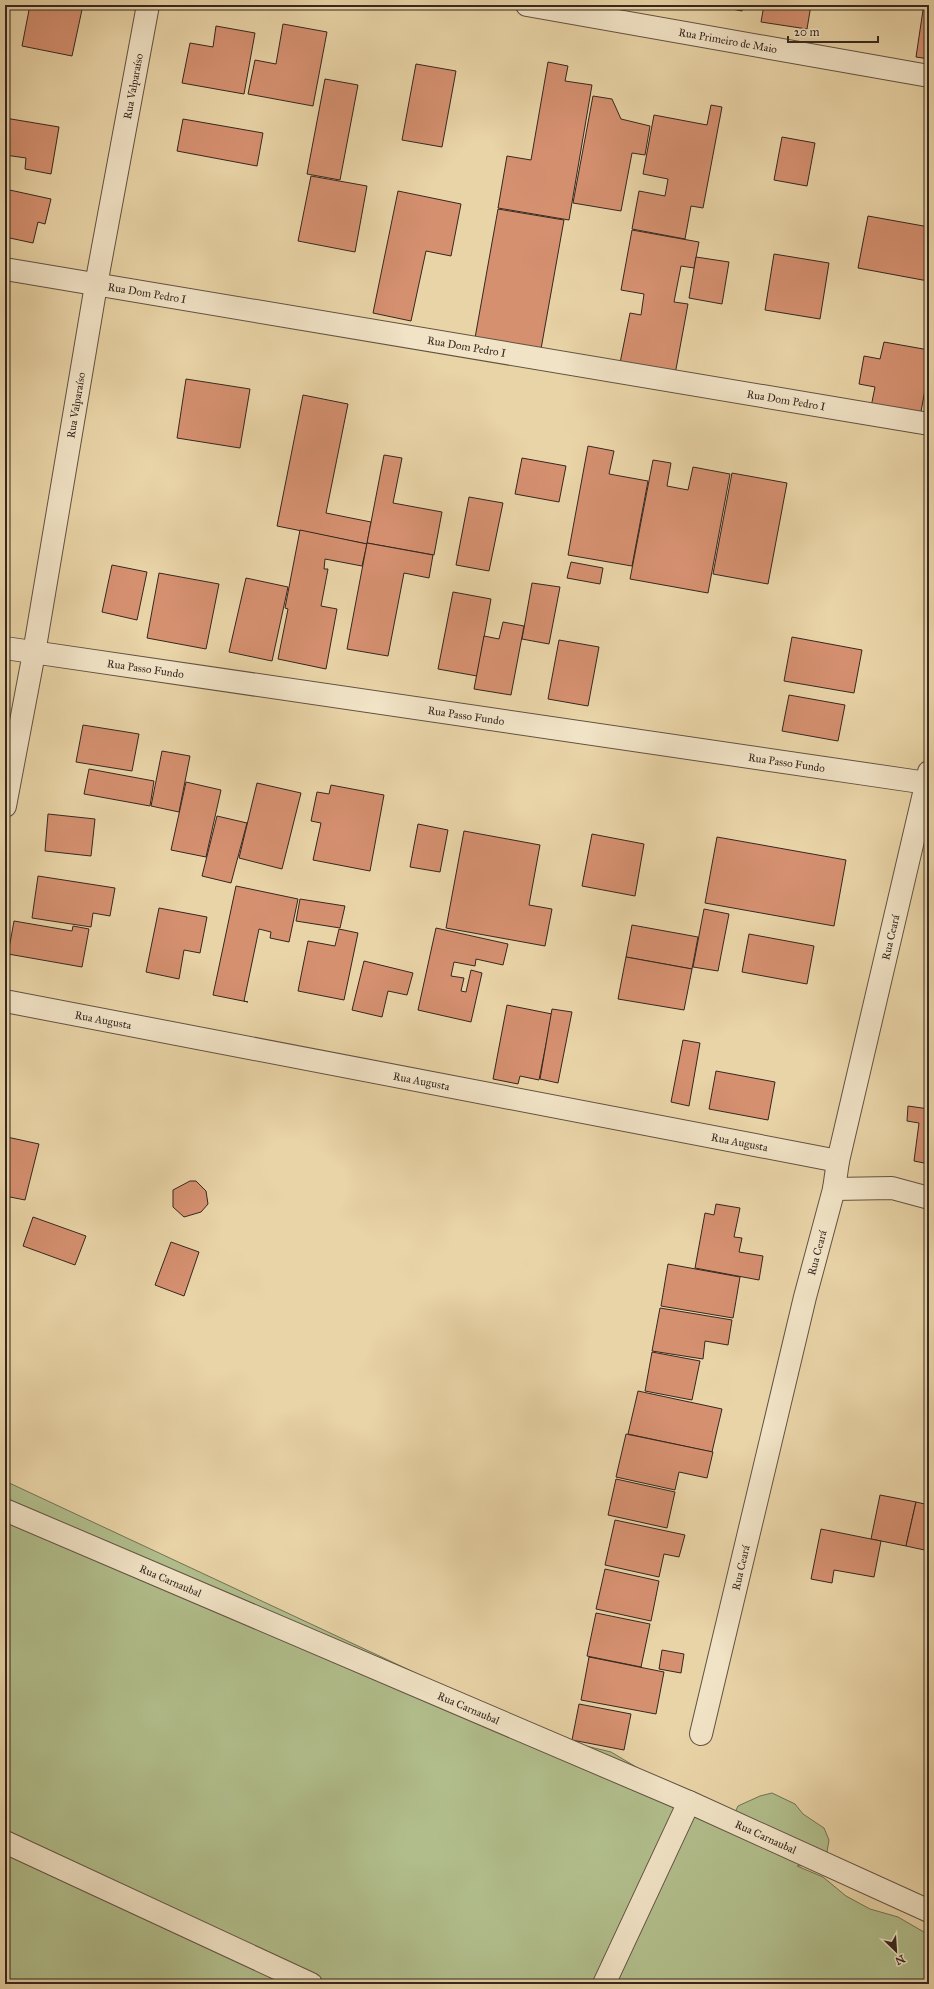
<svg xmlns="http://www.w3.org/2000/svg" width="934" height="1989" font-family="'IM FELL Great Primer',serif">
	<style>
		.green { fill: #b1be8c; stroke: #737256 }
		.building { fill: #d59070; stroke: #352720 }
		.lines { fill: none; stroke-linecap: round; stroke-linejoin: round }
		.minor-casing { stroke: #625242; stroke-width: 24 }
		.minor { stroke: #f1e3c6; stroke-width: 22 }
		.labels { text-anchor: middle; stroke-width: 3; stroke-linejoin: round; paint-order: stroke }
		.street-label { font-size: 11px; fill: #352720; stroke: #f1e3c6 }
	</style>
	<rect width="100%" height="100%" fill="#e9d4a7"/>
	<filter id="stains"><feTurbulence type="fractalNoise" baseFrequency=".005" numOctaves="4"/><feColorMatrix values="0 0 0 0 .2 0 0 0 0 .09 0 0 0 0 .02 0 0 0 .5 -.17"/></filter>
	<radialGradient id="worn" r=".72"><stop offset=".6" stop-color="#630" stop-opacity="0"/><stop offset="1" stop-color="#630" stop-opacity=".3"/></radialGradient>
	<!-- green -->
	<polygon class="green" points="5,1481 557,1739 611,1752 658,1780 733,1817 738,1806 760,1796 772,1793 795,1804 803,1814 824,1828 829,1840 827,1852 822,1861 810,1865 797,1866 823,1877 846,1896 870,1909 898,1917 929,1935 929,1984 5,1984"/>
	<!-- building -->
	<g class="building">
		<polygon points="30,5 83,5 72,56 22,46"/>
		<polygon points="712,5 743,5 742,11"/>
		<polygon points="764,5 811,5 807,29 761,22"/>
		<polygon points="923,10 929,11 929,59 916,57"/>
		<polygon points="283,24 327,32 313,106 248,94 255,60 276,64"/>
		<polygon points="216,26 255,33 244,94 182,83 190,43 213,47"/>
		<polygon points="548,62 568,66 565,81 592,85 569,220 498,208 507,156 531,160"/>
		<polygon points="416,64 456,71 442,147 402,140"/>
		<polygon points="325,79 358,85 340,180 307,174"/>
		<polygon points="593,96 612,99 621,119 650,126 645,155 632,153 621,211 573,203"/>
		<polygon points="711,105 722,107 703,208 691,206 685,239 632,229 639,191 665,196 668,179 643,174 654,115 707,125"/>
		<polygon points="5,118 59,127 51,174 25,169 26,158 5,155"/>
		<polygon points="183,119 263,133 257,166 177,151"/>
		<polygon points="782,137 815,143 807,186 774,180"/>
		<polygon points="311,176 367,186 355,252 298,241"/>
		<polygon points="5,189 51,199 45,224 38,222 33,243 5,237"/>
		<polygon points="398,191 461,204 451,256 426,251 411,321 373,313"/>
		<polygon points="498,209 564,220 541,349 475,338"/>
		<polygon points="868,216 929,227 928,281 858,268"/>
		<polygon points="632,230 699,242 694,268 681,266 674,302 688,304 674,380 620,363 630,313 641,315 644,294 621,290"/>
		<polygon points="774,254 829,263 820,319 765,310"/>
		<polygon points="696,257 729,262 722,304 689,298"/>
		<polygon points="884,342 929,350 929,368 920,417 871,407 875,387 859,384 864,356 880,359"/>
		<polygon points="186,379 250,389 240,448 177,438"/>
		<polygon points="303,395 348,404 326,513 371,522 367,544 277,526"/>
		<polygon points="588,446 614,451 609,474 648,481 632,566 568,555"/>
		<polygon points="384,455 402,458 393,503 442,512 434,555 367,543"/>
		<polygon points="522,458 566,466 559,502 515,494"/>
		<polygon points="653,460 671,463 667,486 688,490 693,467 730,474 708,593 630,579"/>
		<polygon points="732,473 787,483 768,584 713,574"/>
		<polygon points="469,497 503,503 489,571 456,565"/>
		<polygon points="300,530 367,544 362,566 325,559 324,569 328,569 321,606 337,609 326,669 278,659 288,609 285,608"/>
		<polygon points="367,543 433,555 429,578 404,573 388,656 347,649"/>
		<polygon points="571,562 603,568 600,584 567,578"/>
		<polygon points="112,565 147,572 137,620 102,612"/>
		<polygon points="159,573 219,584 206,649 147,638"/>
		<polygon points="246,578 288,587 272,661 229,652"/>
		<polygon points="532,583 560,587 549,644 522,639"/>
		<polygon points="453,592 491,599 477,676 438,669"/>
		<polygon points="503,622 524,626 511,695 474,689 484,636 499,639"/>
		<polygon points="792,637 862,650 854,693 784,681"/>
		<polygon points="559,640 599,647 588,706 548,699"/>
		<polygon points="789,695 845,705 838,741 782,731"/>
		<polygon points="83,725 139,734 132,771 76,762"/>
		<polygon points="162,751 190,756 179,812 151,806"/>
		<polygon points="89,769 154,781 150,806 84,794"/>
		<polygon points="186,782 221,790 206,857 171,850"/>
		<polygon points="257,783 301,793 282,869 239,858"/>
		<polygon points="331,785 384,795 370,871 313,860 321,823 311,821 317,792 329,794"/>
		<polygon points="48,814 95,819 91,856 45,851"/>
		<polygon points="217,816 247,823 231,883 202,876"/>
		<polygon points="418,824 448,830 440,872 410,867"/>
		<polygon points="464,831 540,845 529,905 552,909 545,946 446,928"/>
		<polygon points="592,834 644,844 635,896 582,886"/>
		<polygon points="717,837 846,860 834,926 705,903"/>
		<polygon points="38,876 115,888 110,916 93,913 91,927 32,918"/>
		<polygon points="236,886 298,899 289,942 270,938 271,932 259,929 244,1001 248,1002 213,995"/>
		<polygon points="300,899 345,906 340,928 296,921"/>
		<polygon points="159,908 207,917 200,953 184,950 179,979 146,972"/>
		<polygon points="704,909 729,914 718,971 693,967"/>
		<polygon points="14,921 72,931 73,926 89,929 82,967 8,954"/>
		<polygon points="632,925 698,937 692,969 626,957"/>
		<polygon points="436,928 508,944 503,965 476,959 475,966 454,962 451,976 464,978 461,991 466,992 471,970 482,973 471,1022 418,1010"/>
		<polygon points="339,929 358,933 344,1000 298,991 308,941 335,946"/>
		<polygon points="749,934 814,946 807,984 742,972"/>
		<polygon points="626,957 692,969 684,1010 618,999"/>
		<polygon points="364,961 413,973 407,995 388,991 382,1017 352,1010"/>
		<polygon points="507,1005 552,1014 539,1080 520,1076 518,1084 493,1079"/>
		<polygon points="552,1009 572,1012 558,1083 540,1079"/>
		<polygon points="683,1040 700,1043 689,1106 671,1102"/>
		<polygon points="716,1071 775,1082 768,1120 709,1109"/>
		<polygon points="908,1106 929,1109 929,1164 914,1161 919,1123 907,1121"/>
		<polygon points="7,1137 39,1144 25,1200 5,1196 5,1145"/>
		<polygon points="190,1181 196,1181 206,1191 208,1204 201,1212 184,1217 173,1207 173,1190"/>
		<polygon points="716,1204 740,1208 734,1237 742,1238 739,1252 763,1256 759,1280 695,1268 705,1213 714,1215"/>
		<polygon points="33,1217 86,1236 75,1265 23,1246"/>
		<polygon points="171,1242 199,1252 184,1296 155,1285"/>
		<polygon points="668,1264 740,1277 733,1318 661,1306"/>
		<polygon points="660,1308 732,1320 728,1345 705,1341 703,1359 652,1351"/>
		<polygon points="652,1352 700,1361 692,1400 645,1391"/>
		<polygon points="638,1391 722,1409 712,1452 628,1434"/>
		<polygon points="626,1434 713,1452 707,1478 679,1472 675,1490 616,1477"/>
		<polygon points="616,1479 675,1492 667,1528 608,1515"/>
		<polygon points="880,1495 916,1502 906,1546 871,1539"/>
		<polygon points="916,1502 929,1505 929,1551 906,1546"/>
		<polygon points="615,1520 685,1535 679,1557 664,1554 659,1577 605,1565"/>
		<polygon points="821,1529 881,1541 874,1577 834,1570 832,1583 811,1579"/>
		<polygon points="605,1569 659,1581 651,1621 596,1609"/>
		<polygon points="596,1613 650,1624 641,1667 587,1656"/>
		<polygon points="662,1650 684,1654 681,1673 659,1669"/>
		<polygon points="589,1657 664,1672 656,1714 581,1700"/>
		<polygon points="579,1704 631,1714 624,1750 572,1740"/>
	</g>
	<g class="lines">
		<defs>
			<g id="minor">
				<path id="s1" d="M527,5L929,76"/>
				<path id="s2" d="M5,269L929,424"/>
				<path id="s3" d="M5,648L927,783"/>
				<path id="s4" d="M5,806L34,653L96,285L148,5"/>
				<path id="s5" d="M5,1001L838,1161"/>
				<polyline points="834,1189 892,1188 929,1198"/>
				<path id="s6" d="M5,1510L689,1802L929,1911"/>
				<path id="s7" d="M701,1734L805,1297L834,1189L838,1161L929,772"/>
				<polyline points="5,1842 311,1984"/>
				<polyline points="604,1984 689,1802"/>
			</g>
		</defs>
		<!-- minor casing -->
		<use href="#minor" class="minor-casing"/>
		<!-- minor -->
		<use href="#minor" class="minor"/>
	</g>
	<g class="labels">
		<!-- street labels -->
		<g class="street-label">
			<text dy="4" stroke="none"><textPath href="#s1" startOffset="204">Rua Primeiro de Maio</textPath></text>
			<text dy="4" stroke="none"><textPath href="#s4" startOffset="731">Rua Valparaíso</textPath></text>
			<text dy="4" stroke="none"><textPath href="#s2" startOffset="144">Rua Dom Pedro I</textPath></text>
			<text dy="4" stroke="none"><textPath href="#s2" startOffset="468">Rua Dom Pedro I</textPath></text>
			<text dy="4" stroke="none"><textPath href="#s2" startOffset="792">Rua Dom Pedro I</textPath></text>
			<text dy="4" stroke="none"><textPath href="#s4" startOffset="407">Rua Valparaíso</textPath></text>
			<text dy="4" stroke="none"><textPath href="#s3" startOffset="142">Rua Passo Fundo</textPath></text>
			<text dy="4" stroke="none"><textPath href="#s3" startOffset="466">Rua Passo Fundo</textPath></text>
			<text dy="4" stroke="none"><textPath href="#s3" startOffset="790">Rua Passo Fundo</textPath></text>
			<text dy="4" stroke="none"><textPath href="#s7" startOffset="819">Rua Ceará</textPath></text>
			<text dy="4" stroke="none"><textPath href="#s5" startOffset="100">Rua Augusta</textPath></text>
			<text dy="4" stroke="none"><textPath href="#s5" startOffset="424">Rua Augusta</textPath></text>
			<text dy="4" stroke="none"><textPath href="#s5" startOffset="748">Rua Augusta</textPath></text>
			<text dy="4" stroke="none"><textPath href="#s7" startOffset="495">Rua Ceará</textPath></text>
			<text dy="4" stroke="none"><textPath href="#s7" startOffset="171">Rua Ceará</textPath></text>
			<text dy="4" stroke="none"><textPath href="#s6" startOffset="180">Rua Carnaubal</textPath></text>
			<text dy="4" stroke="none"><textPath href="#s6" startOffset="504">Rua Carnaubal</textPath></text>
			<text dy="4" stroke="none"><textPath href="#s6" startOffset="828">Rua Carnaubal</textPath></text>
		</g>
	</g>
	<!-- margin -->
	<rect width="934" height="1989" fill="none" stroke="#e9d4a7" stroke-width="20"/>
	<rect x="6" y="6" width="922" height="1977" fill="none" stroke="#352720" stroke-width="2"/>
	<rect x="10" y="10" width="914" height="1969" fill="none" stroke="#352720"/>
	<!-- north arrow -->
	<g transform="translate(896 1951) rotate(155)" stroke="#f1e3c6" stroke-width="3" paint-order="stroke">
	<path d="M0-3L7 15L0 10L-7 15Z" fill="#352720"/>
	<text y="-6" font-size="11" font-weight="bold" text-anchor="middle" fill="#352720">N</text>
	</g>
	<!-- scale -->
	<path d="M788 36v6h90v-6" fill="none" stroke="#352720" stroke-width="2"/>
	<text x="794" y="36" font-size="12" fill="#352720" stroke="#f1e3c6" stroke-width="3" paint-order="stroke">20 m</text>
	<rect width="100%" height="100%" filter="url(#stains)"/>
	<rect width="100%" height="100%" fill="url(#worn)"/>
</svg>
